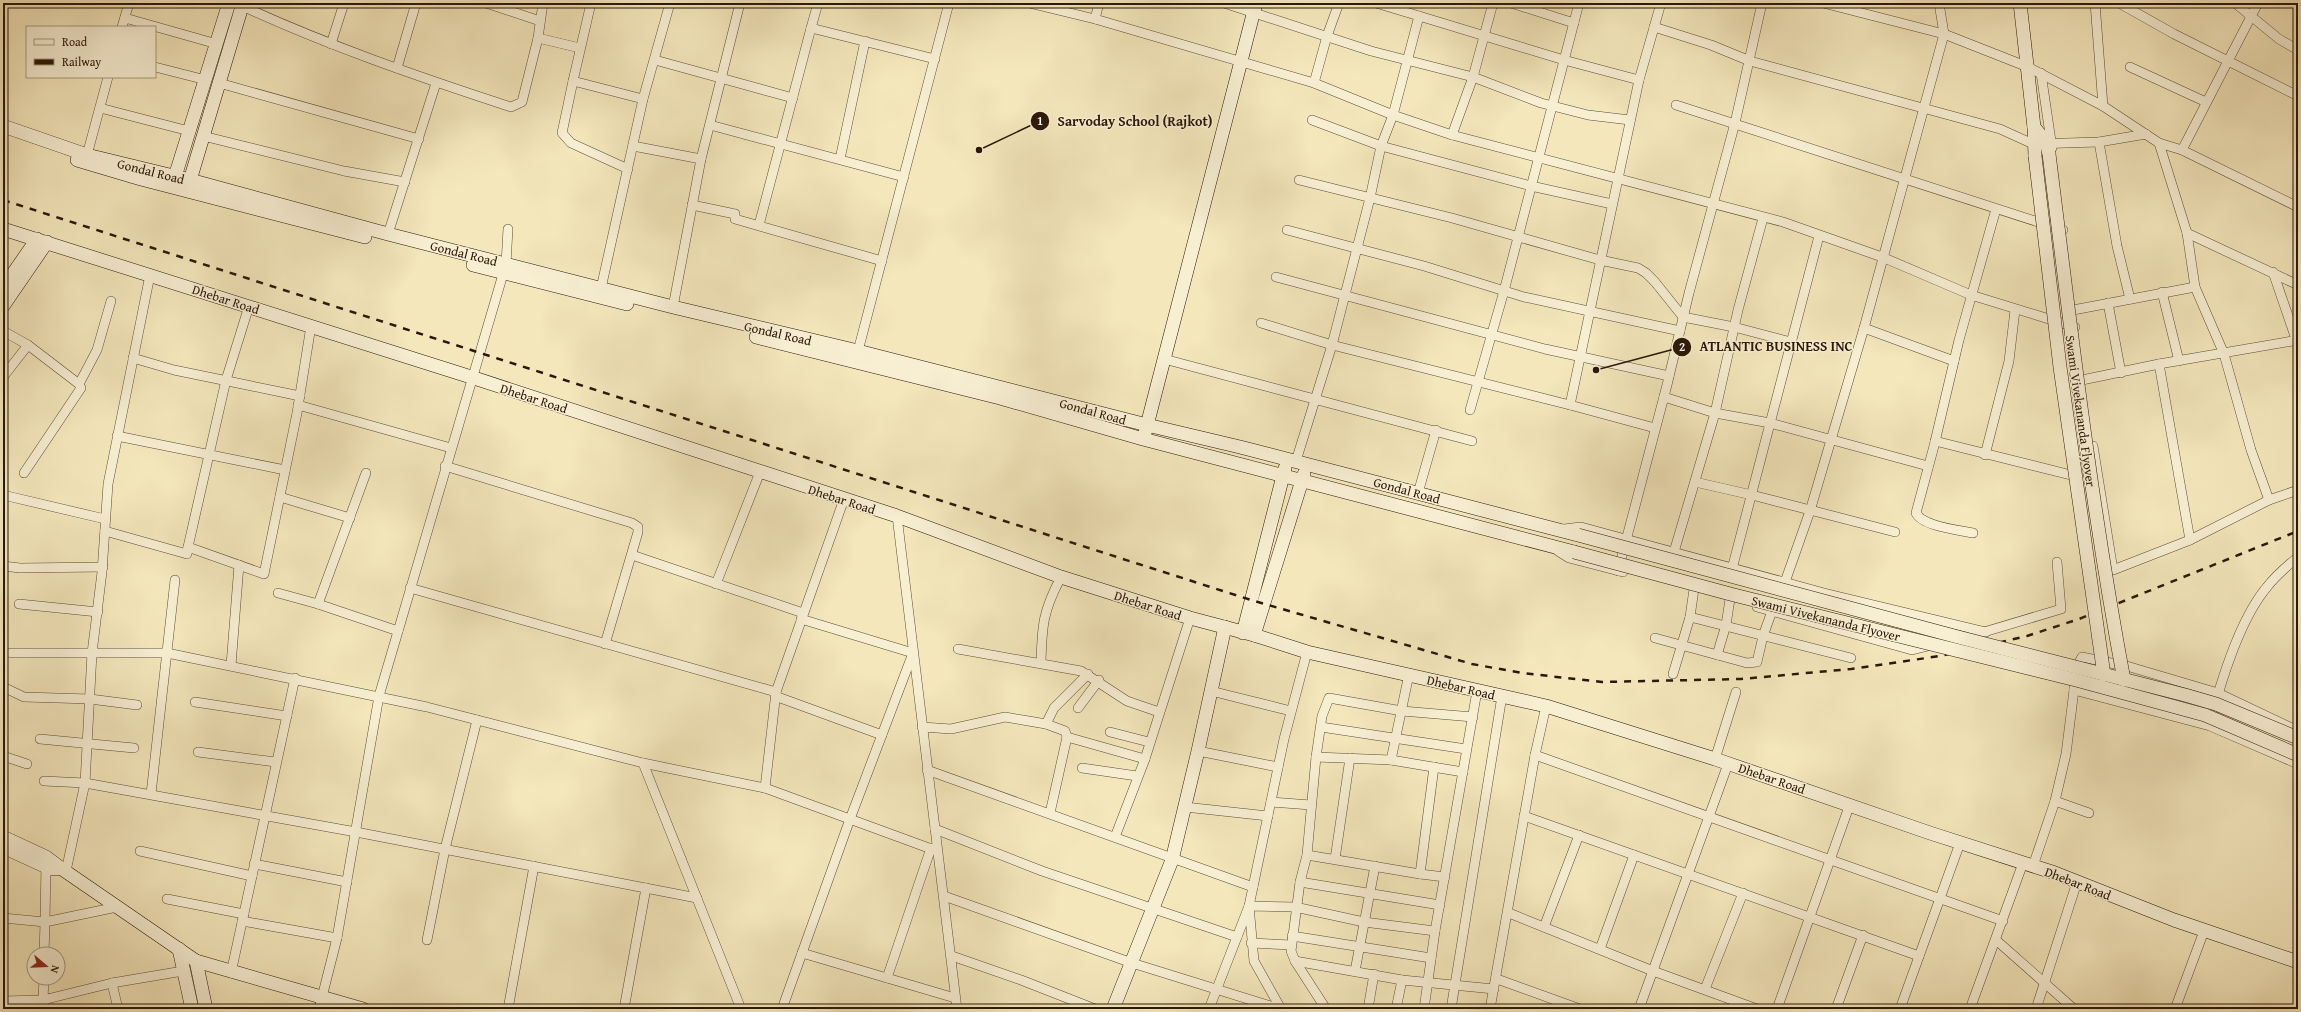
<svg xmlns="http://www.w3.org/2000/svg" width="2301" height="1012" font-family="'Gentium Book Plus',serif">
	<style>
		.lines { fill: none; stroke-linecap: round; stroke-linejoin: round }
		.street-casing { stroke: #5d4b34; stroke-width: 10 }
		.secondary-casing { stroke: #2b1707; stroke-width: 14 }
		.street { stroke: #f8efd3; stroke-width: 9 }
		.secondary { stroke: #f8efd3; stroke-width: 13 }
		.rail { stroke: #2b1707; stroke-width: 2.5; stroke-dasharray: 7 7; stroke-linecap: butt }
		.secondary-bridge-casing { stroke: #2b1707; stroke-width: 14; stroke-linecap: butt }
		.secondary-bridge { stroke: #f8efd3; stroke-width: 13 }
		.labels { text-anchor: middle; stroke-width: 3; stroke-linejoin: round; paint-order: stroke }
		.street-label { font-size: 13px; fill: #2b1707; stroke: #f8efd3 }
		.leader { fill: none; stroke: #2b1707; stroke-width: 1.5 }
		.callout-dot { fill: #2b1707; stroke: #f8efd3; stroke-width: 1.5 }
		.mark-label { font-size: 12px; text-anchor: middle; font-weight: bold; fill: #fff }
		.callout-label { font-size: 14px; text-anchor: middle; font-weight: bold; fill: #2b1707; stroke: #f8efd3; stroke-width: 3; stroke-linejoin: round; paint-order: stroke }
	</style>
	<rect width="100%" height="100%" fill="#f4e7bc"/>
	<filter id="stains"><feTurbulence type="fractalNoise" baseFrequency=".005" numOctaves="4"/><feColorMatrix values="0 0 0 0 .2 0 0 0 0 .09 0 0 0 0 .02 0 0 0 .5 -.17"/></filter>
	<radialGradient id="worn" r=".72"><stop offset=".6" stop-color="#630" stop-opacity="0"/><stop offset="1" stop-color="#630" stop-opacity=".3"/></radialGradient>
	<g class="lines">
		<defs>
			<g id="street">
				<polyline points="486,3 540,21"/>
				<polyline points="591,3 573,81 643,99"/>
				<polyline points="1029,3 1095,19 1314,83 1393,115 1452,135 1783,222 1882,257 1971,295 2075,327"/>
				<polyline points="1224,3 1371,51 1473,77 1541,103 1588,115 1630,120"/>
				<polyline points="1511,3 1574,23"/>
				<polyline points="1823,3 1944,34 2028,67 2103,106 2159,143 2182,150 2298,207"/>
				<polyline points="2095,3 2103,106"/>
				<polyline points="2119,3 2174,34 2298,96"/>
				<polyline points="2235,3 2279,39 2298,50"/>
				<path d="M238,4C326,45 419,77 511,107L522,102L538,38L543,3"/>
				<polyline points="1419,16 1564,60 1639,80"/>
				<polyline points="125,18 217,44"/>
				<polyline points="1095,19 1099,3"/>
				<polyline points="122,27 129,3"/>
				<polyline points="1654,27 1711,45 1750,61 2000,129 2033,144 2099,142 2146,134"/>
				<polyline points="811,28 818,3"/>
				<polyline points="538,38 580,48"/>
				<polyline points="331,44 344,3"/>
				<polyline points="655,60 793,98"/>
				<polyline points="155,67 206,80"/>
				<polyline points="2130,67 2206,102"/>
				<polyline points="397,68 416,3"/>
				<polyline points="2041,73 2052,148"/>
				<polyline points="573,81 562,133 571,143 628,169"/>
				<polyline points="219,83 419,139"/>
				<polyline points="1314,83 1327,36 1339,3"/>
				<polyline points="1676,105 2063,230"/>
				<polyline points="100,108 189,131"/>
				<polyline points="1312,120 1381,146 1531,186 1612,204"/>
				<polyline points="710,125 904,177"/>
				<polyline points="1452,135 1473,77 1493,3"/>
				<polyline points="203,136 344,171 405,182"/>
				<polyline points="2099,142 2117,246 2130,299"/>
				<polyline points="2159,143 2187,233 2195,287 2224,354 2251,450 2269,500"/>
				<polyline points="633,146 701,159"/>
				<polyline points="2182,150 2258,3"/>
				<polyline points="87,155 108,77"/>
				<polyline points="840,159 865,41"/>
				<polyline points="1299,180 1452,218 1600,260 1638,268 1646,273 1655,282 1683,317 1734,327 1791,342"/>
				<polyline points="692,205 735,214 735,219 882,261"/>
				<polyline points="759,225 811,28 935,59"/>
				<polyline points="1287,230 1424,266 1524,297 1680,331"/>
				<polyline points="2187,233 2298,285"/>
				<polyline points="388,234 436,83"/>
				<polyline points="2273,272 2298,345"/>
				<polyline points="1276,277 1545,349 1669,376"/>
				<polyline points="2162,292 2179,361"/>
				<polyline points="600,293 643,99 670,3"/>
				<polyline points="2108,303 2121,373"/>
				<polyline points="673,307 701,159 740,3"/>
				<polyline points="2073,310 2195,287"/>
				<polyline points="1261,323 1332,345 1570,405 1655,428"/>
				<polyline points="1864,328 1954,361"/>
				<polyline points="3,331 28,345 79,384 81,388 24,473"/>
				<polyline points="858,351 949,3"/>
				<polyline points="133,358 174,370 300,396"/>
				<polyline points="1164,359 1472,441"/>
				<polyline points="2159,364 2190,540"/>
				<polyline points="3,377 28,345"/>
				<polyline points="2082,380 2159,364 2298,340"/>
				<polyline points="79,384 97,350 111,301"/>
				<polyline points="1664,397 1715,413 1770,423 1928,466"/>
				<polyline points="298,405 451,448"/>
				<polyline points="1570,405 1639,80 1661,3"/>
				<polyline points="1470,410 1504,291 1579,3"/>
				<polyline points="117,436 285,470"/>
				<polyline points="1935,441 2095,481"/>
				<polyline points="2093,446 2113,570 2190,540 2269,500 2298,490"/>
				<polyline points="1985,455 2009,361 2015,310"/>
				<polyline points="1296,461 1332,345 1370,198 1381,146 1393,115 1419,16 1376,3"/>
				<polyline points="445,466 632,523 638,527 638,532 605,644"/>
				<polyline points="366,473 318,604 398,631"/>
				<polyline points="1695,482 1752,495 1895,532"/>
				<polyline points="1418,493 1436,430"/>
				<polyline points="3,495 105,519"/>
				<polyline points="280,497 350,518"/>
				<polyline points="844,499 776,692 765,788 937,851"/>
				<polyline points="897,516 957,1009"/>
				<polyline points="1564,529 1581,527 1824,593 1986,632"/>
				<polyline points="105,531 187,554 188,547 264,574 297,413 311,326"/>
				<path d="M1973,533C1958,530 1922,526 1916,513L1934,446L1959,340L1996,209"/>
				<polyline points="188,547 226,380 249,306"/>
				<polyline points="1558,551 1569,558 1623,572"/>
				<polyline points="1674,552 1715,413 1738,310 1763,218"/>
				<polyline points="632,555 803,613"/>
				<polyline points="3,566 20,568 103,567"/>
				<polyline points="1732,569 1819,236"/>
				<polyline points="1618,571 1667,385 1689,293 1735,123 1762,3"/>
				<polyline points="1785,582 1810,511 1864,328 1944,34 1939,3"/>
				<polyline points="716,584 760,472"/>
				<polyline points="410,588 776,692"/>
				<polyline points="278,593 318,604"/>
				<polyline points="19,604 98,612"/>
				<polyline points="1757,607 1912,650 1932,645"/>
				<polyline points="1690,617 1851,658"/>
				<polyline points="1655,638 1747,663 1757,662 1763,636 1772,611"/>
				<polyline points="1964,638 2061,609 2057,562"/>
				<polyline points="958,649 1081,671 1127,701 1159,712"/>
				<polyline points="11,653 167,653 427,707 643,763 741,1009"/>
				<polyline points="1717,655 1726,625 1730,599"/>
				<path d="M1041,662C1042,625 1043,611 1061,577"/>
				<polyline points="231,665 239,565"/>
				<polyline points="1673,674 1690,617 1694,589"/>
				<polyline points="3,687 24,697 90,699 137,705"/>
				<polyline points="2074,690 2210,726 2298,764"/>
				<polyline points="1211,691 1291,711"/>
				<polyline points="775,696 882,735"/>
				<polyline points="195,702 287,716"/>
				<polyline points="1078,708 1099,680"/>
				<path d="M2210,723C2221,681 2239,620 2267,587C2276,575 2287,566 2298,557"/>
				<polyline points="1046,724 1054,708 1088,674"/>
				<polyline points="922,727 951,729 1005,717 1046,724 1065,731 1067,737 1050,813"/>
				<polyline points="1321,727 1466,749"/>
				<polyline points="1110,732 1149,742"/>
				<polyline points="1067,737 1145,759"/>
				<polyline points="40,739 134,748"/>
				<polyline points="1198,751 1278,767"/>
				<polyline points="198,752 276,762"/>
				<polyline points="1535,755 2003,921"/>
				<polyline points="3,756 27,764"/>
				<polyline points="1316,757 1322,716 1329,698 1402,711 1473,717"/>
				<polyline points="1715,759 1736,692"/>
				<polyline points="1391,760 1409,674"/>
				<polyline points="643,763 765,788"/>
				<polyline points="1082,768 1137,776"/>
				<polyline points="927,770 1253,887"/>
				<polyline points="1463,772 1391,760 1316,757 1307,855 1300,882 1291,951 1295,961 1402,980 1494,989"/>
				<polyline points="44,781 85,783 92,653 102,572 108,484 150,275"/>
				<polyline points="151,794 175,580"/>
				<polyline points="2055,801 2089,813"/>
				<polyline points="1271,802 1311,805"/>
				<polyline points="1185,807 1268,816"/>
				<polyline points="1524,816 1919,956"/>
				<polyline points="935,829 1042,871 1237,937"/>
				<polyline points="1115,837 1145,759 1190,618"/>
				<polyline points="140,851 252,876"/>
				<polyline points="1307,855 1420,874 1445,877"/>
				<polyline points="1335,859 1350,758"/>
				<polyline points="254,864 347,882"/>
				<polyline points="2033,866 2055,801 2066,754 2074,690 2074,672 2082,657 2130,667 2218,693 2298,731"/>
				<polyline points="66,871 85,783 356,832 697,898"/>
				<polyline points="1420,874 1434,767"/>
				<polyline points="1300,882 1440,905"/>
				<polyline points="944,896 1132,963 1280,1009"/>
				<polyline points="167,899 244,914"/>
				<polyline points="1509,913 1653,971 1757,1009"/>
				<polyline points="3,918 45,922 46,862"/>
				<polyline points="242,921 337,938"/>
				<polyline points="1544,927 1579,835"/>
				<polyline points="1292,936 1431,958"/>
				<polyline points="427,940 445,849 477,720"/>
				<polyline points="1996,940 2074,1009"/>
				<polyline points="1251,943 1291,945"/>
				<polyline points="1600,949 1634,855"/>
				<polyline points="802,953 955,998"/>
				<polyline points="44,954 45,922 117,907"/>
				<polyline points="952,956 1021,980 1095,1009"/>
				<polyline points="1295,961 1326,1009"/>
				<polyline points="1355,971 1375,866"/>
				<polyline points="231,973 295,678"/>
				<polyline points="44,978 43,1000 112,983 183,971"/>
				<polyline points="887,978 931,848"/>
				<polyline points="1497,979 1580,1009"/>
				<polyline points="112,983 118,1009"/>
				<polyline points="1705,989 1743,893"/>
				<polyline points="3,1001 43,1000 45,1009"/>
				<polyline points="319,1009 337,938 379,696 506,264 508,229"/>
				<polyline points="508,1009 534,866"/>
				<polyline points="624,1009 646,888"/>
				<polyline points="782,1009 850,819 913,653 801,619"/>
				<polyline points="1209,1009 1249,906 1295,907 1364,922 1435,931"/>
				<polyline points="1281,1009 1254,961 1249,906 1284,739 1307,652"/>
				<polyline points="1368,1009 1374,974"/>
				<polyline points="1396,1009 1402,980"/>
				<polyline points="1424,1009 1435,931 1477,691"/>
				<polyline points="1451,1009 1502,696"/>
				<polyline points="1490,1009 1535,755 1546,706"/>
				<polyline points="1639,1009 1728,764"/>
				<polyline points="1777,1009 1850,804"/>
				<polyline points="1836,1009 1863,935"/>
				<polyline points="1900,1009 1960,843"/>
				<polyline points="1970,1009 2023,863"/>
				<polyline points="2036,1009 2077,882"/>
				<polyline points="2175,1009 2204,931"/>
			</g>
			<g id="secondary">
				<polyline points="2020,3 2034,127 2035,156"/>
				<polyline points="3,126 87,155 190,180 388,234 673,307 858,351 1147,425 1240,447 1578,535"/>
				<polyline points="2034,127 2046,142 2049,154"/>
				<polyline points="77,160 141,179 365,237"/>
				<polyline points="173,183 229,3"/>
				<polyline points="188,187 243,3"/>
				<polyline points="3,229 471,377 897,516 1061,577 1190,618 1254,635 1307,652 1546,706 1715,759 1930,833 2055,873 2174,920 2298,962"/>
				<polyline points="473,265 627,304"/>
				<polyline points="3,288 37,239"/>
				<polyline points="3,306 47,242"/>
				<polyline points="756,337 1000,398 1143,439 1574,552"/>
				<polyline points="1145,433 1256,3"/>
				<polyline points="1243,633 1285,468"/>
				<polyline points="1254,635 1304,474"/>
				<polyline points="3,837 46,857 62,869 196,961 363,1009"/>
				<polyline points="3,847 51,869 58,869"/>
				<polyline points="179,949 192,1009"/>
				<polyline points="196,961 206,1009"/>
				<polyline points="1113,1009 1172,860 1198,751 1225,627"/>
			</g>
		</defs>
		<!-- street casing -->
		<use href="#street" class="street-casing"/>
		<!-- secondary casing -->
		<use href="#secondary" class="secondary-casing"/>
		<!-- street -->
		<use href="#street" class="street"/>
		<!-- secondary -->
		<use href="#secondary" class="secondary"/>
		<!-- rail -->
		<polyline class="rail" points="3,200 1251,600 1472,664 1522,673 1602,682 1741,679 1851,669 1940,656 2027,636 2079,619 2298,531"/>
		<defs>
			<g id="secondary-bridge">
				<path d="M2049,154C2071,330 2091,505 2124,680"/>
				<polyline points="2035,156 2060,367 2104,675"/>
				<polyline points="1578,535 1958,637 2185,695 2216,704 2298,738"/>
				<polyline points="1574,552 1734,595 2076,680 2205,715 2298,755"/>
			</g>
		</defs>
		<!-- secondary-bridge casing -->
		<use href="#secondary-bridge" class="secondary-bridge-casing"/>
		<!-- secondary-bridge -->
		<use href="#secondary-bridge" class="secondary-bridge"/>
	</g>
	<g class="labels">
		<!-- street labels -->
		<g class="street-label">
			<text transform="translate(151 171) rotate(14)" y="5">Gondal Road</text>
			<text transform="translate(464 253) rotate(14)" y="5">Gondal Road</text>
			<text transform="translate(226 299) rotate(18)" y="5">Dhebar Road</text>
			<text transform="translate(778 333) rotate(13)" y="5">Gondal Road</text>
			<text transform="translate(534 398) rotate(18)" y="5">Dhebar Road</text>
			<text transform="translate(1093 411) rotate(15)" y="5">Gondal Road</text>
			<text transform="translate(2081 411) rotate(82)" y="5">Swami Vivekananda Flyover</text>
			<text transform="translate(1407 490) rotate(15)" y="5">Gondal Road</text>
			<text transform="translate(842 499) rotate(18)" y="5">Dhebar Road</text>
			<text transform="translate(1148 605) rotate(18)" y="5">Dhebar Road</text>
			<text transform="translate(1826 618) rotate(14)" y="5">Swami Vivekananda Flyover</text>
			<text transform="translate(1461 687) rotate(13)" y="5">Dhebar Road</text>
			<text transform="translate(1772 778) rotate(19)" y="5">Dhebar Road</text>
			<text transform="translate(2078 883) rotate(21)" y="5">Dhebar Road</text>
		</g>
	</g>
	<!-- callouts -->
	<path class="leader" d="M979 150L1040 121M1596 370L1682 347"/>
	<g class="callout-dot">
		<circle cx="979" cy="150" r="4"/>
		<circle cx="1596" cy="370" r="4"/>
		<circle cx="1040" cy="121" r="10"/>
		<circle cx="1682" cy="347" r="10"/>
	</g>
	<g class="mark-label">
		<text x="1040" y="125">1</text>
		<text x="1682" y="351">2</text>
	</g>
	<g class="callout-label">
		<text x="1135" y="126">Sarvoday School (Rajkot)</text>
		<text x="1776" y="351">ATLANTIC BUSINESS INC</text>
	</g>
	<!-- margin -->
	<rect width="2301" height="1012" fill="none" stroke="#f4e7bc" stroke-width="16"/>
	<rect x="4" y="4" width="2293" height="1004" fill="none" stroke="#2b1707" stroke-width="2"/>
	<rect x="8" y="8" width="2285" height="996" fill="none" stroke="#2b1707"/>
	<!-- legend -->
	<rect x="26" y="26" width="130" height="52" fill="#f8efd3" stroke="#a69981"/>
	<rect x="34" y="39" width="20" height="6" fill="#f8efd3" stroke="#a69981"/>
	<text x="62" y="46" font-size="12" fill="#2b1707">Road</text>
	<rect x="34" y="59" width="20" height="6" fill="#2b1707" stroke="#a69981"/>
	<text x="62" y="66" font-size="12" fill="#2b1707">Railway</text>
	<!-- north arrow -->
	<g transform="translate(46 966) rotate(109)"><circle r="19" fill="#f8efd3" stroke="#a69981"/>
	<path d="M0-3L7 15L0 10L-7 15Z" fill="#8f2418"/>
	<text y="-6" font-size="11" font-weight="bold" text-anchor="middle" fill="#2b1707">N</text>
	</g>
	<rect width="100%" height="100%" filter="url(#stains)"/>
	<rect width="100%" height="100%" fill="url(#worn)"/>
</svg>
